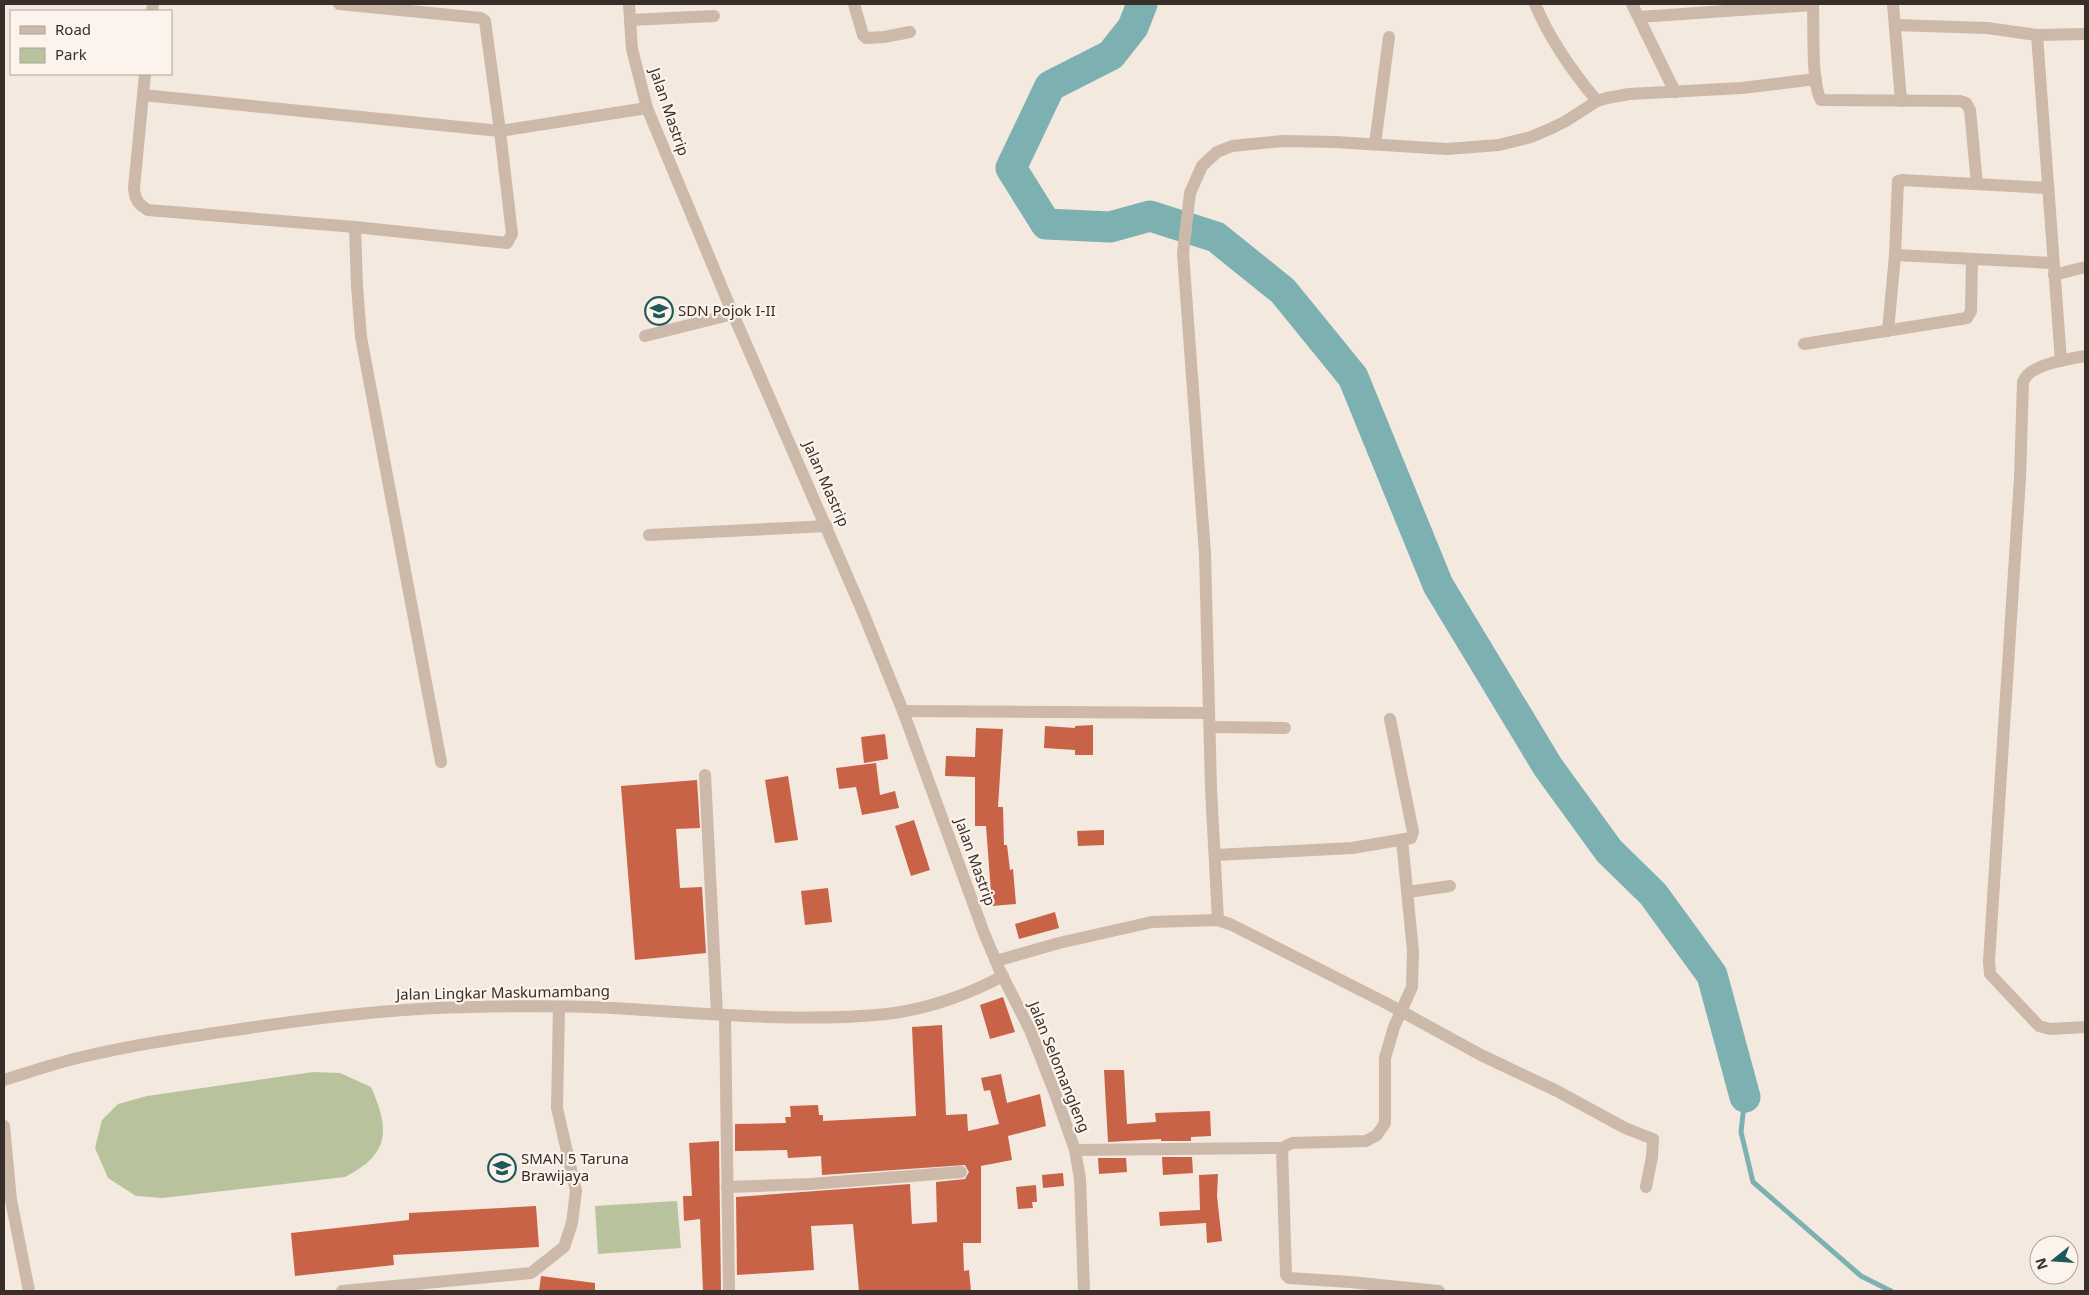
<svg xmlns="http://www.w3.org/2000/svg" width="2089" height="1295" font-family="'Noto Sans',sans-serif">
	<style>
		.green { fill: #b8c39e }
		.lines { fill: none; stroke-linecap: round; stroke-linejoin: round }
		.stream { stroke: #7db1b1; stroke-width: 5 }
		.river { stroke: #7db1b1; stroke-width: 31 }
		.building { fill: #c86348 }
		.minor { stroke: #ccb9aa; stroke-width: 12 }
		.labels { text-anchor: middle; stroke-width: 4.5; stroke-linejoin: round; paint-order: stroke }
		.street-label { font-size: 15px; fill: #3a2e2a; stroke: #fbf3ec }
		.poi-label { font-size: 15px; fill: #3a2e2a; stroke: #fbf3ec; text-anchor: start }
	</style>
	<rect width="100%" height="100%" fill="#f3e9df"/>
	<!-- green -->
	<g class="green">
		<path d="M313,1072L340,1073L371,1087C390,1130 390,1154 345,1177L162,1198L136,1196L108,1178L95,1148L102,1120L118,1104L147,1096Z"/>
		<polygon points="677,1201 681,1248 598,1254 595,1206"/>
	</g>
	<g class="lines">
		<!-- stream -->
		<polyline class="stream" points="1745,1097 1741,1132 1753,1182 1861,1276 1891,1291"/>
		<!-- river -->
		<polyline class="river" points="1142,4 1133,27 1111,55 1050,86 1011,168 1046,224 1110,227 1150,216 1216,237 1283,291 1353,377 1438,585 1548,767 1609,851 1653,894 1712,975 1745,1097"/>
	</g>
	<!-- building -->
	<g class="building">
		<polygon points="1093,725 1093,755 1075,755 1075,750 1044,748 1045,726 1075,728 1075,726"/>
		<polygon points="976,728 1003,729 998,807 1003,807 1004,845 1007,845 1010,870 1013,869 1016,904 992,906 986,826 975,826 975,777 945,776 946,756 975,757"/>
		<polygon points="885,734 888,759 864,763 861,737"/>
		<polygon points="876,763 880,795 895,791 899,808 862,815 856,787 839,789 836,768"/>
		<polygon points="788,776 798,840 775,843 765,780"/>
		<polygon points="697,780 700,828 676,829 680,888 702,887 706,953 635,960 621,786"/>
		<polygon points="914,820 930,870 911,876 895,826"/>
		<polygon points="1104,830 1104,845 1078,846 1077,831"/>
		<polygon points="828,888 832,922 805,925 801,891"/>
		<polygon points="1055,912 1059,928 1019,939 1015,924"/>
		<polygon points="1003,997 1015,1032 990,1039 980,1005"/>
		<polygon points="942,1025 946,1115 967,1114 968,1131 999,1124 990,1090 984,1091 981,1078 1001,1074 1007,1103 1040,1094 1046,1126 1008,1136 1012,1160 981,1166 981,1243 963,1243 964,1271 969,1270 971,1291 936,1291 936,1290 859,1291 853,1224 811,1226 814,1270 737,1275 736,1197 910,1184 912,1224 937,1222 936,1182 965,1179 969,1172 965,1165 822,1175 821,1156 788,1158 787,1150 735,1151 735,1124 786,1123 785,1117 791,1117 790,1106 818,1105 819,1115 823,1115 823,1121 916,1116 912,1027"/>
		<polygon points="1104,1070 1124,1070 1127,1124 1156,1122 1155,1113 1210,1111 1211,1136 1191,1137 1191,1141 1161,1141 1161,1139 1108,1142"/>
		<polygon points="719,1141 721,1291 703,1291 700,1219 684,1221 683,1196 692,1196 689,1143"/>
		<polygon points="1162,1157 1192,1157 1193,1173 1163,1175"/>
		<polygon points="1098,1158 1126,1158 1127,1172 1099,1174"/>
		<polygon points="1063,1173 1064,1186 1043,1188 1042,1175"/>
		<polygon points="1218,1174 1217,1196 1222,1241 1207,1243 1206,1223 1160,1226 1159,1212 1200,1210 1199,1175"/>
		<polygon points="1036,1185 1037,1202 1032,1202 1033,1208 1018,1209 1016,1187"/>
		<polygon points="536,1206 539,1247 393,1255 394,1265 295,1276 291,1233 409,1220 409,1213"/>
		<polygon points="541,1276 595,1283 595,1291 539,1291"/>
	</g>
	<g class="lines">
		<!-- minor -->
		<g class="minor">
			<polyline points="629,4 632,49 647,108 733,314 862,610 903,711 984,933 1000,971 1030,1030 1056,1096 1075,1150 1080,1179 1084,1291"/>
			<polyline points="854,4 863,35 866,38 884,37 910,32"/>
			<path d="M1535,4C1550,40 1571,70 1597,101"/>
			<polyline points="1632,4 1675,92"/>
			<path d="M1813,4C1814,26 1811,83 1821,100L1960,101L1966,103L1970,110L1977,184"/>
			<polyline points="1893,4 1901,101"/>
			<polyline points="152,11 153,4"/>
			<polyline points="1639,17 1813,5"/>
			<polyline points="630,20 714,16"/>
			<polyline points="1895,25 1987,28 2037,35 2085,34"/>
			<polyline points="2037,35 2061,361"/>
			<path d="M145,74L134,188C135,200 138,204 148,210L355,227L507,243L512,234L500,131L485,21L481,18L339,4"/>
			<polyline points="143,95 500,131 647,108"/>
			<polyline points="1375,144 1389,37"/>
			<polyline points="355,227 357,286 361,337 441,762"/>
			<polyline points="1895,255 2053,263"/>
			<polyline points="2054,275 2085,267"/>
			<polyline points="1888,331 1895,255 1898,181 1902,180 2048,188"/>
			<polyline points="645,336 733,314"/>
			<polyline points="1804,344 1967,318 1971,311 1972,259"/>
			<path d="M2085,356C2069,359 2029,364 2023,382L2020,478L1989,961L1990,974L2039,1026L2050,1029L2085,1027"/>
			<polyline points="649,535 827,526"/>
			<polyline points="903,711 1209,713"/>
			<polyline points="1211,727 1285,728"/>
			<polyline points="705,775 717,1014"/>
			<polyline points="1402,840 1413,951 1412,987 1394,1027 1385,1058 1385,1123 1377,1135 1366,1141 1292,1143 1282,1148 1286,1275 1289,1278 1350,1282 1439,1291"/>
			<polyline points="1216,855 1352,848 1411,838 1413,832 1390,719"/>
			<polyline points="1408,892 1450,886"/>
			<polyline points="1218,920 1211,789 1205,554 1183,253 1190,193 1202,166 1217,152 1232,146 1283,141 1335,142 1447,149 1499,145 1531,137 1552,128 1566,121 1597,101 1607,98 1629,94 1742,88 1816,79"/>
			<polyline points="996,961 1059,943 1152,922 1218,920 1232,925 1386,1003 1481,1055 1557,1091 1625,1128 1653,1139 1652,1157 1646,1187"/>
			<polyline points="725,1015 729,1291"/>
			<path d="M4,1080C30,1072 55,1063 82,1057C141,1043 202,1035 262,1026C331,1016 400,1008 470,1007C517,1006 565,1005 612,1008C701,1013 799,1023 887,1014C928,1009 967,995 1003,976"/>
			<polyline points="4,1126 11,1200 29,1291"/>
			<polyline points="1075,1150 1282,1148"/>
			<polyline points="727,1187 811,1184 961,1172"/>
			<polyline points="342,1291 531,1273 564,1247 572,1223 576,1191 557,1108 559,1007"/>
		</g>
	</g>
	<!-- icons -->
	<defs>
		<symbol id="school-ring" viewBox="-11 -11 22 22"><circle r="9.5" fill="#fbf3ec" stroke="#1e5a5c" stroke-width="1.5"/><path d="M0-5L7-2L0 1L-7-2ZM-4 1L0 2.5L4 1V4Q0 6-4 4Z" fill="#1e5a5c"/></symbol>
	</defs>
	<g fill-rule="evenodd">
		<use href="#school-ring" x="643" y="295" width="32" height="32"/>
		<use href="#school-ring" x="486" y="1152" width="32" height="32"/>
	</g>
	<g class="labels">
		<!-- street labels -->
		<g class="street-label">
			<text transform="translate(669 112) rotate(71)" y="5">Jalan Mastrip</text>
			<text transform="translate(826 484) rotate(66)" y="5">Jalan Mastrip</text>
			<text transform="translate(975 862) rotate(70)" y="5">Jalan Mastrip</text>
			<text transform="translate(503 993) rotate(-1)" y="5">Jalan Lingkar Maskumambang</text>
			<text transform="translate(1059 1067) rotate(68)" y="5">Jalan Selomangleng</text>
		</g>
		<!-- poi labels -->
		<g class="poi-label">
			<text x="678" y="316">SDN Pojok I-II</text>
			<text x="521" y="1164">SMAN 5 Taruna<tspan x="521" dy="17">Brawijaya</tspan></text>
		</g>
	</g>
	<!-- border -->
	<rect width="2089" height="1295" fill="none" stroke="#3a2e2a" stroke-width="10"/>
	<!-- legend -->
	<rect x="10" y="10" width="162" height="65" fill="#fbf3ec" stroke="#aea49e"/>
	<rect x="20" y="26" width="25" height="8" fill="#ccb9aa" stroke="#aea49e"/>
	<text x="55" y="35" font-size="15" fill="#3a2e2a">Road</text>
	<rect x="20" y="48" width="25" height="15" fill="#b8c39e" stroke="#aea49e"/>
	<text x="55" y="60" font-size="15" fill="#3a2e2a">Park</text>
	<!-- north arrow -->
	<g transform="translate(2054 1260) rotate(253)"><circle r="24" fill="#fbf3ec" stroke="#aea49e"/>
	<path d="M0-4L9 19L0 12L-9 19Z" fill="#1e5a5c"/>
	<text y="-8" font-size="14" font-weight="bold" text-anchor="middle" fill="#3a2e2a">N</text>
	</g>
</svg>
